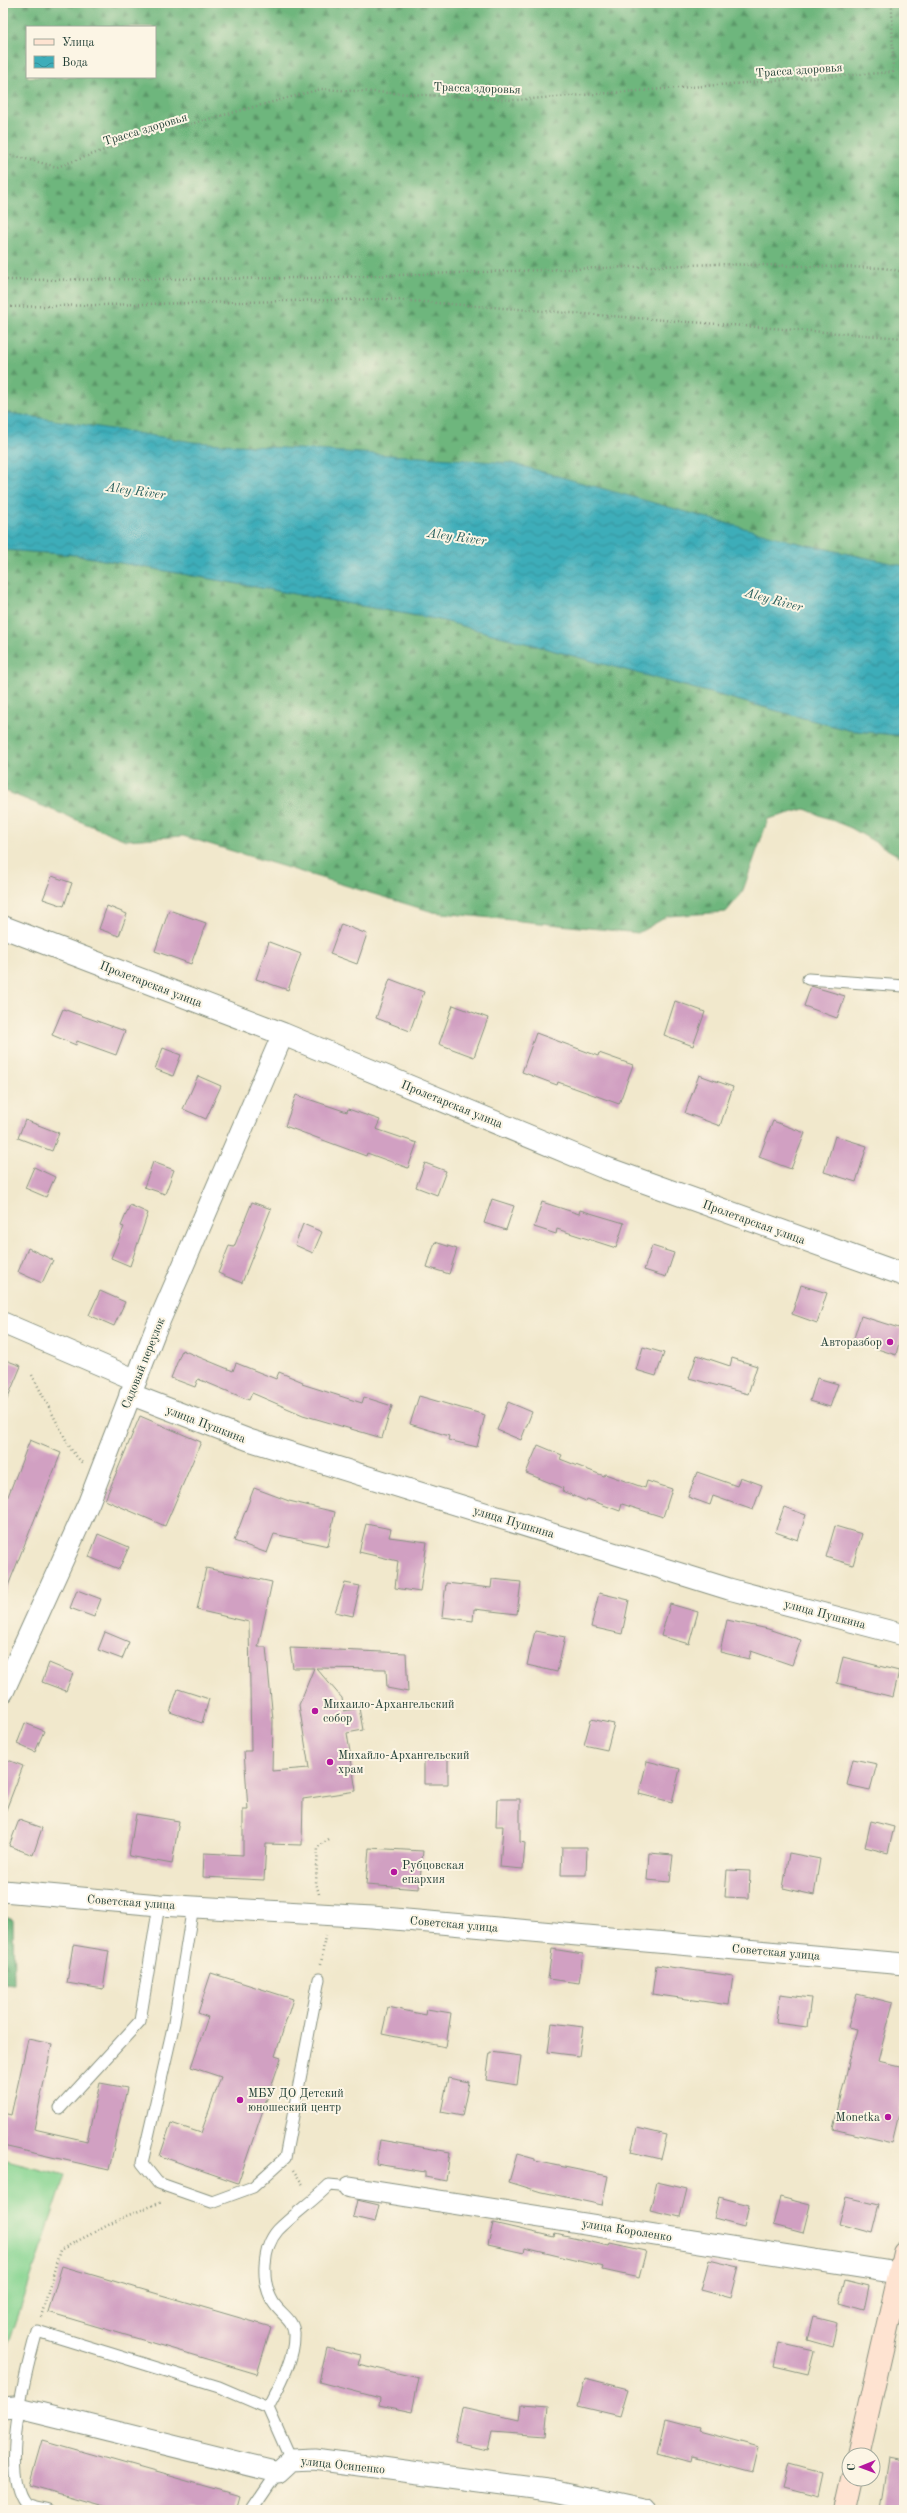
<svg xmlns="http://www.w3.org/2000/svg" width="907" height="2513" font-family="'Old Standard TT',serif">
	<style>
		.grass { fill: #89d593; stroke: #548964 }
		.forest { fill: url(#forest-firs); stroke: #467a58; fill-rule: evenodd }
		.water { fill: url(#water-waves); stroke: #2e7576 }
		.building { fill: #d1a0c2 }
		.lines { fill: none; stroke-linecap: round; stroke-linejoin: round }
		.service-casing { stroke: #889280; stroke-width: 13 }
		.minor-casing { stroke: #889280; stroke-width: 23 }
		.tertiary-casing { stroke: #889280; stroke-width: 24 }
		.secondary-casing { stroke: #889280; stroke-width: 24 }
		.path { stroke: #889280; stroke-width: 2.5; stroke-dasharray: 1 3; stroke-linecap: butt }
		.service { stroke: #fff; stroke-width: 11 }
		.minor { stroke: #fff; stroke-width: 21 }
		.tertiary { stroke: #fff; stroke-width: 22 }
		.secondary { stroke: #fee3d1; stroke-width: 22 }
		.poi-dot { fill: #b5179e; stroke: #fcf5e5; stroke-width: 1.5 }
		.labels { text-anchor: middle; stroke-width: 4; stroke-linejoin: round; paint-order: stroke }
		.street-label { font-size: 12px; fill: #1f3d34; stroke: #fcf5e5 }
		.poi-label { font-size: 12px; fill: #1f3d34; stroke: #fcf5e5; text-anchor: start }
		.water-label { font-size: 13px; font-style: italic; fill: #285f5c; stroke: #fcf5e5 }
	</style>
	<defs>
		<pattern id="forest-firs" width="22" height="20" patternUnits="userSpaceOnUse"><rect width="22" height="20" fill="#6eb67d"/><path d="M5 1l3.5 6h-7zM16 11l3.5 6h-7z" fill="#5a9567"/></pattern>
		<pattern id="water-waves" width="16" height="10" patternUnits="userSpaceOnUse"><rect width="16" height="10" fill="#3dadb9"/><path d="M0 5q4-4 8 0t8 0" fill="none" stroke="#338e97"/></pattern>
	</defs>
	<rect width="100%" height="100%" fill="#fcf5e5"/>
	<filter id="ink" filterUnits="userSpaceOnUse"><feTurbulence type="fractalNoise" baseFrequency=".025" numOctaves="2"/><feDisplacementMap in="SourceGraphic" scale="8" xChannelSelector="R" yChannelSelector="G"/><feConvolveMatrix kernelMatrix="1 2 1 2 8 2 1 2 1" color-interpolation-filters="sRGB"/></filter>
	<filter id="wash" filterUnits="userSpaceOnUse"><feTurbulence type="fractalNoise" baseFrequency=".012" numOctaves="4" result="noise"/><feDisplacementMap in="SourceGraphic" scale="16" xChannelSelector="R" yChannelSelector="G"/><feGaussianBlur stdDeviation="0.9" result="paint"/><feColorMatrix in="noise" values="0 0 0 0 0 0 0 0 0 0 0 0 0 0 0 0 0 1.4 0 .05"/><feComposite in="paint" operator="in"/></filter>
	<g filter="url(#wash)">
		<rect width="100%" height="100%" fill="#f1e8cc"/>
		<!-- grass -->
		<polygon class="grass" points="3,2160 65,2176 6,2352 3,2351"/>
		<!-- forest -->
		<g class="forest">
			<path d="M3,3H904V566L794,542L3,412ZM27,27H155V77H27Z"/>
			<polygon points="3,550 76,555 441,620 848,730 904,736 904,859 851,828 805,809 768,819 742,893 726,912 668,916 638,933 433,912 183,836 126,840 3,790"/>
			<polygon points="3,1916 13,1920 14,1984 3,1983"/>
		</g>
		<!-- water -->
		<polygon class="water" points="3,412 193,442 511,463 794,542 904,566 904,736 848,730 440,620 76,555 3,550"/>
		<g id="blocks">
			<!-- building -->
			<g class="building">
				<polygon points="52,876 72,883 64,906 43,899"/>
				<polygon points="107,906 127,914 119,936 99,929"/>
				<polygon points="169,910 206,923 191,964 155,951"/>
				<polygon points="341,924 367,934 357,964 330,954"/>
				<polygon points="269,942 301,954 288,990 256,979"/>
				<polygon points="390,979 424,992 410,1031 376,1018"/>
				<polygon points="811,986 845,996 837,1018 804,1006"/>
				<polygon points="675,1001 705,1012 693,1046 664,1035"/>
				<polygon points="453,1005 488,1018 474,1057 439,1044"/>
				<polygon points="63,1009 125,1031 116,1055 77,1041 76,1045 52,1035"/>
				<polygon points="536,1033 598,1056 599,1053 633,1065 619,1104 558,1082 557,1085 522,1072"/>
				<polygon points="163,1048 181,1055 173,1076 155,1069"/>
				<polygon points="699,1075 733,1087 720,1126 685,1113"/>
				<polygon points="198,1076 221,1086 206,1119 183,1109"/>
				<polygon points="296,1095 347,1112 348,1109 380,1120 376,1129 417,1143 408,1168 367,1153 366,1156 285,1126"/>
				<polygon points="25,1120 59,1133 52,1151 18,1138"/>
				<polygon points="773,1121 805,1133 791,1169 759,1157"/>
				<polygon points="835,1136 867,1146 856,1182 824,1172"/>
				<polygon points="153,1162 174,1170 165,1194 144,1187"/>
				<polygon points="425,1163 446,1171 437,1195 416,1187"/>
				<polygon points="34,1167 55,1177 46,1197 25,1188"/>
				<polygon points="492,1199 514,1206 506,1230 484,1223"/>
				<polygon points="252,1202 271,1209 242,1283 218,1273 229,1246 234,1247"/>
				<polygon points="542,1202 579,1214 580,1210 624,1223 616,1248 557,1229 556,1234 534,1227"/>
				<polygon points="130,1205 148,1213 130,1266 111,1258 124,1227 121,1226"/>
				<polygon points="303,1224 322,1232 313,1253 295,1245"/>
				<polygon points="435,1242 457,1249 449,1274 427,1267"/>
				<polygon points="652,1246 674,1253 666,1277 644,1270"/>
				<polygon points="28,1248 53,1260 42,1283 18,1272"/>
				<polygon points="801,1285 827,1293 817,1323 792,1314"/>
				<polygon points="100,1291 125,1302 114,1326 89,1315"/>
				<polygon points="861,1316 902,1329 896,1355 853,1341"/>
				<polygon points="643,1347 664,1353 656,1376 636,1370"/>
				<polygon points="182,1350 233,1371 236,1363 276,1379 279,1372 303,1382 302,1384 362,1403 364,1397 392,1406 382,1438 303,1415 252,1393 249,1400 198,1379 195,1387 171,1378"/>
				<polygon points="697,1355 730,1366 732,1358 757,1366 748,1394 689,1378"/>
				<polygon points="3,1359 21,1366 3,1409"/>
				<polygon points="817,1378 838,1384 830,1407 810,1401"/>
				<polygon points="419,1396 485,1415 477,1447 448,1440 449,1436 410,1424"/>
				<polygon points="508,1402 532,1412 521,1440 497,1430"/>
				<polygon points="140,1416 201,1442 165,1526 105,1500"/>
				<polygon points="30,1440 61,1453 4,1596 3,1509"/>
				<polygon points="538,1445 562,1455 560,1459 604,1476 605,1474 645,1488 647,1481 672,1489 663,1517 622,1504 620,1511 587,1499 586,1501 562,1491 563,1488 526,1473"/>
				<polygon points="697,1472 737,1486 740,1477 762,1485 753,1510 713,1496 710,1505 688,1497"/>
				<polygon points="254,1488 289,1501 335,1512 328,1546 274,1534 267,1553 234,1541"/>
				<polygon points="784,1507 806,1515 798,1540 775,1532"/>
				<polygon points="366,1524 391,1529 389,1537 427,1542 420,1592 395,1588 398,1561 359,1552"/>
				<polygon points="835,1526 862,1534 853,1565 826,1557"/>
				<polygon points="98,1534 129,1547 119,1569 89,1557"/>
				<polygon points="206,1568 272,1582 258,1647 266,1647 273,1720 272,1771 309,1768 299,1705 314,1668 293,1668 290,1648 406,1653 408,1692 387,1688 386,1669 316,1668 342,1698 344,1711 359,1708 363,1730 347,1733 356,1791 303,1799 302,1845 266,1844 264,1880 203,1877 204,1853 243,1855 243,1810 248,1810 244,1751 251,1751 249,1622 197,1610"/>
				<polygon points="492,1579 521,1582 517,1614 474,1609 473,1621 442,1617 446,1583 491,1588"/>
				<polygon points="345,1583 360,1586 353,1616 335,1612"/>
				<polygon points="77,1590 101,1599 94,1617 70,1608"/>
				<polygon points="599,1593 629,1600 622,1634 591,1627"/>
				<polygon points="670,1604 698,1612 689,1644 661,1636"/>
				<polygon points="727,1620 768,1629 801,1640 792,1665 751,1651 749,1659 720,1652"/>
				<polygon points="535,1631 565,1637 557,1672 527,1665"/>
				<polygon points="105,1632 129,1642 122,1659 98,1650"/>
				<polygon points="843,1657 899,1671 893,1697 837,1683"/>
				<polygon points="49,1663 73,1673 66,1691 42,1682"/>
				<polygon points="178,1689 209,1699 202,1723 170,1712"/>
				<polygon points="591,1719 614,1724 607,1750 584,1745"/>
				<polygon points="25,1723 44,1731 35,1752 17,1744"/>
				<polygon points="448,1757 448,1784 424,1784 424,1758"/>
				<polygon points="3,1758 23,1766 4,1815 3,1815"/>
				<polygon points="853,1759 877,1764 870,1790 847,1785"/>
				<polygon points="647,1761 680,1769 672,1802 639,1794"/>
				<polygon points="497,1799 520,1799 520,1842 525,1843 523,1869 500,1867 503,1826 496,1826"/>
				<polygon points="136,1814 179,1821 172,1864 129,1856"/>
				<polygon points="19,1820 42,1828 33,1855 9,1846"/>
				<polygon points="871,1821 894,1827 888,1853 865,1847"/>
				<polygon points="562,1847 587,1847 586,1875 561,1875"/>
				<polygon points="369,1848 423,1851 419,1889 366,1885"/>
				<polygon points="649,1853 673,1855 670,1882 647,1880"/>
				<polygon points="789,1853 820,1859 814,1895 783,1888"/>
				<polygon points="727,1870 750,1871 749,1898 725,1897"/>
				<polygon points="73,1945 109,1951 103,1989 67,1983"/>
				<polygon points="552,1949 583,1954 579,1983 548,1979"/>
				<polygon points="656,1965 733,1976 729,2005 652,1994"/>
				<polygon points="211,1973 293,1999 275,2056 281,2058 238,2183 160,2156 171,2123 201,2133 221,2077 191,2067 208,2017 198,2013"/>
				<polygon points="780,1994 811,1998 807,2027 776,2023"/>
				<polygon points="857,1994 893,2003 878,2061 904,2067 904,2093 892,2143 833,2129 857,2029 848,2027"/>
				<polygon points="388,2007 426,2015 427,2009 451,2013 446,2047 382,2034"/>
				<polygon points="552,2023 583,2027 579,2056 548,2052"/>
				<polygon points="28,2039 52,2044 34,2129 87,2141 100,2083 127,2088 109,2170 3,2146 3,2113 11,2115"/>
				<polygon points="490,2052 521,2056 517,2085 486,2080"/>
				<polygon points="448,2078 469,2082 462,2116 441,2112"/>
				<polygon points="637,2128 667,2135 661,2159 631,2152"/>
				<polygon points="380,2140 450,2152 446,2181 425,2177 425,2172 376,2164"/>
				<polygon points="517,2154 535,2159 535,2161 608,2176 602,2205 538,2191 509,2182"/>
				<polygon points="657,2182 687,2189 680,2217 650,2210"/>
				<polygon points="719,2197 749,2205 744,2227 714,2219"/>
				<polygon points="780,2197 810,2205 803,2233 773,2225"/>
				<polygon points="846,2197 879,2205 872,2233 839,2224"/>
				<polygon points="357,2200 379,2205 375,2222 353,2217"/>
				<polygon points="493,2223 554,2237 555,2234 609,2246 610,2243 646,2251 639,2278 603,2270 604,2267 525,2248 524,2253 488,2245"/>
				<polygon points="709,2260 739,2267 731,2298 701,2290"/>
				<polygon points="62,2266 271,2327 257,2374 48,2312"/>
				<polygon points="845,2280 869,2286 864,2310 839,2303"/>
				<polygon points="813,2317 837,2323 832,2347 807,2340"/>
				<polygon points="779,2343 814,2351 808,2374 774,2366"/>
				<polygon points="327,2348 361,2356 358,2364 419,2378 412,2412 379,2405 380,2398 319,2382"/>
				<polygon points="585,2378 628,2389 620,2416 578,2406"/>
				<polygon points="521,2405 549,2407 546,2436 492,2432 488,2449 455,2442 462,2407 519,2420"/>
				<polygon points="666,2419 700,2428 699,2431 759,2447 753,2473 692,2457 691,2462 658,2453"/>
				<polygon points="42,2440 240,2496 236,2510 117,2510 29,2485"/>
				<polygon points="889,2458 904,2461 904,2510 881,2508"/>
				<polygon points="789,2464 822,2473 817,2496 783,2487"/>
			</g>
		</g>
	</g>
	<g filter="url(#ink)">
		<use href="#blocks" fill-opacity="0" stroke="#889280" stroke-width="1"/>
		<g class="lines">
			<defs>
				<g id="service">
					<polyline points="808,979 904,986"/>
					<polyline points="193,1906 174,2023 142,2163 158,2183 212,2202 253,2187 285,2158 319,1979"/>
					<polyline points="60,2108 140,2021 159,1905"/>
					<path d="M268,2408C279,2386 295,2359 294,2334C294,2319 280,2314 273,2302C261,2282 262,2248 278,2230C294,2214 313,2201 329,2185L350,2187"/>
					<path d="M48,2510C42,2508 30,2507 25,2503C0,2471 26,2370 37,2331L219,2387L268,2408L291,2460"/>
					<polyline points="252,2510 278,2472"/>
				</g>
				<g id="minor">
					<polyline points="3,1323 136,1380"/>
					<polyline points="130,1394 249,1440 729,1589 904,1635"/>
					<polyline points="3,1692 89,1502 155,1331 283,1034"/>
					<polyline points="3,1891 159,1905 372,1917 904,1964"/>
					<polyline points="350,2187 904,2274"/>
					<polyline points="3,2408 15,2407 278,2472 291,2460 314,2459 556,2491 644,2510"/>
				</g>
				<polyline id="tertiary" points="3,927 283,1034 603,1167 904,1275"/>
				<g id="secondary">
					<polyline points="858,2455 904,2253"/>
					<polyline points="845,2510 852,2479"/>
				</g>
			</defs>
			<!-- service casing -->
			<use href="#service" class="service-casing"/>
			<!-- minor casing -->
			<use href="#minor" class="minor-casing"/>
			<!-- tertiary casing -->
			<use href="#tertiary" class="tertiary-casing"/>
			<!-- secondary casing -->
			<use href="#secondary" class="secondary-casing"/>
			<!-- path -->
			<g class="path">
				<polyline points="3,153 57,167 138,138 321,89 516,100 893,72 892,3"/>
				<polyline points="3,280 310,278 717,264 884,268 904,272"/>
				<polyline points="3,307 384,299 904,338"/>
				<polyline points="32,1375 72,1451 82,1463"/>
				<polyline points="319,1894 316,1883 318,1847 329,1839"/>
				<polyline points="321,1964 325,1936"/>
				<polyline points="293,2170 304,2186"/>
				<polyline points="41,2317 60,2250 126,2216 162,2202"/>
			</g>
			<!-- service -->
			<use href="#service" class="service"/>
			<!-- minor -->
			<use href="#minor" class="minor"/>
			<!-- tertiary -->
			<use href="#tertiary" class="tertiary"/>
			<!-- secondary -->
			<use href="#secondary" class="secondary"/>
		</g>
	</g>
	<!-- markers -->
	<g class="poi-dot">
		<circle cx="890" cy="1342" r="4"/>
		<circle cx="315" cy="1711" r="4"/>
		<circle cx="330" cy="1762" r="4"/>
		<circle cx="394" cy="1872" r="4"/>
		<circle cx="240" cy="2100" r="4"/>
		<circle cx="888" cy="2117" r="4"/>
	</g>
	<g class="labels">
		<!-- street labels -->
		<g class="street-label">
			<text transform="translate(799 70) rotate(-4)" y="4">Трасса здоровья</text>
			<text transform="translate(477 88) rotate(2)" y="4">Трасса здоровья</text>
			<text transform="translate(145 129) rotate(-17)" y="4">Трасса здоровья</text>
			<text transform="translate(151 984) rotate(21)" y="4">Пролетарская улица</text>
			<text transform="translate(452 1104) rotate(22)" y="4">Пролетарская улица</text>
			<text transform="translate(754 1222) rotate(20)" y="4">Пролетарская улица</text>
			<text transform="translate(143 1363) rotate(-68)" y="4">Садовый переулок</text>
			<text transform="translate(206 1424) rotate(21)" y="4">улица Пушкина</text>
			<text transform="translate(514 1522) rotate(17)" y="4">улица Пушкина</text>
			<text transform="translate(825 1614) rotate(15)" y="4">улица Пушкина</text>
			<text transform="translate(131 1902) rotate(4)" y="4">Советская улица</text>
			<text transform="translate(454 1924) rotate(5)" y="4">Советская улица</text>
			<text transform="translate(776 1952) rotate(5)" y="4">Советская улица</text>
			<text transform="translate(627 2230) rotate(9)" y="4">улица Короленко</text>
			<text transform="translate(343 2465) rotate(6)" y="4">улица Осипенко</text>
		</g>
		<!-- poi labels -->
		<g class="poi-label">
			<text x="882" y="1346" text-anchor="end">Авторазбор</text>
			<text x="323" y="1708">Михаило-Архангельский<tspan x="323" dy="14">собор</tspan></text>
			<text x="338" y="1759">Михайло-Архангельский<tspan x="338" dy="14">храм</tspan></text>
			<text x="402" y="1869">Рубцовская<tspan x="402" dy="14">епархия</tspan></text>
			<text x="248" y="2097">МБУ ДО Детский<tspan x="248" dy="14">юношеский центр</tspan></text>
			<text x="880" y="2121" text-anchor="end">Monetka</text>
		</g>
		<!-- water labels -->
		<g class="water-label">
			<text transform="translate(136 490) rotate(8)" y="5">Aley River</text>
			<text transform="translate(457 536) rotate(8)" y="5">Aley River</text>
			<text transform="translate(774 599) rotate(15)" y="5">Aley River</text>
		</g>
	</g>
	<!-- margin -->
	<rect width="907" height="2513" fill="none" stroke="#fcf5e5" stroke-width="16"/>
	<!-- legend -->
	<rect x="26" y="26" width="130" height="52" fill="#fcf5e5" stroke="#a4ab9e"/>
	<rect x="34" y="39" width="20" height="6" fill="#fee3d1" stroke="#a4ab9e"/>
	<text x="62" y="46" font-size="12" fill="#1f3d34">Улица</text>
	<rect x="34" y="56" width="20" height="12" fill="url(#water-waves)" stroke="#a4ab9e"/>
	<text x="62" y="66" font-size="12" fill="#1f3d34">Вода</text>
	<!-- north arrow -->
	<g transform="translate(861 2467) rotate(269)"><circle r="19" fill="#fcf5e5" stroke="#a4ab9e"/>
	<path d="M0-3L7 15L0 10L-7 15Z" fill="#b5179e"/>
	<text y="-6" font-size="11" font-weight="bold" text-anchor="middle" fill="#1f3d34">С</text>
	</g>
</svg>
